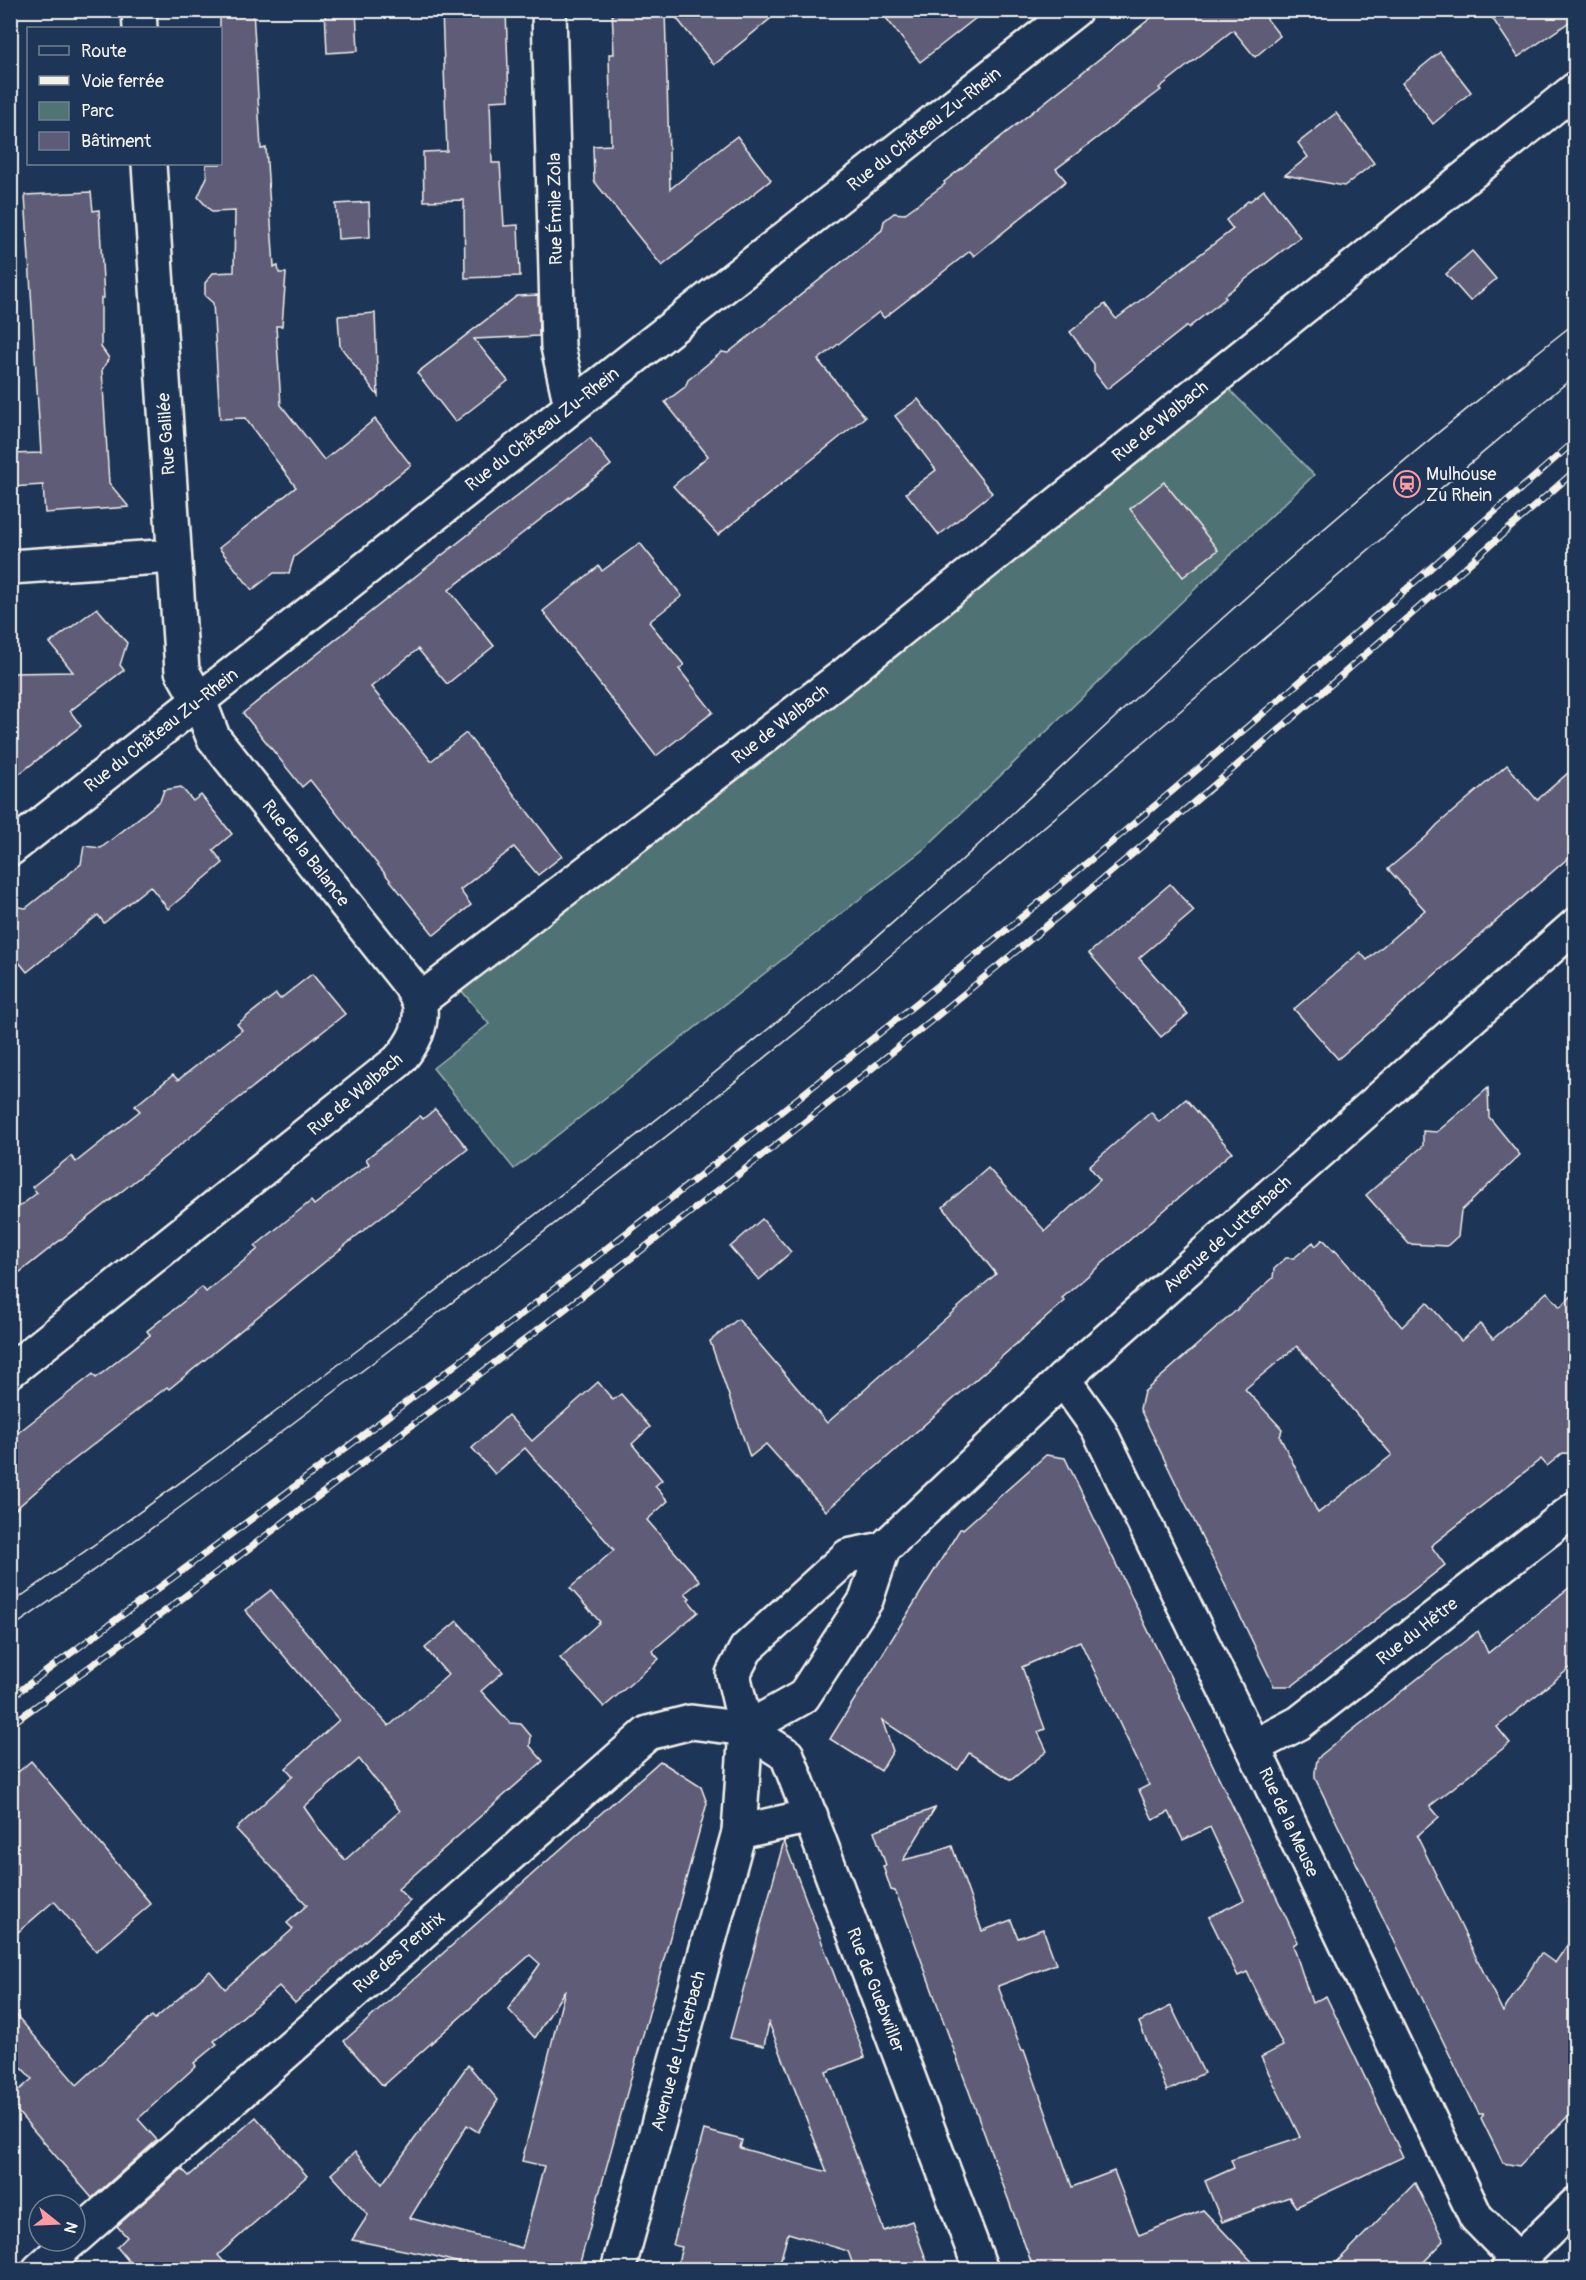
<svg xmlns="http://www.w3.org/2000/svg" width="1586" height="2280" font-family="Pangolin,sans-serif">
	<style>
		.green { fill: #507374; stroke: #a2b2ae; stroke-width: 1.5 }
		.building { fill: #5e5b78; stroke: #f4f1e8; stroke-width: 1.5; fill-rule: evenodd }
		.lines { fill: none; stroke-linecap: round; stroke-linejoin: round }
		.minor-casing { stroke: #f4f1e8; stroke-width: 38 }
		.minor { stroke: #1d3557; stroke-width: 33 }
		.tram { stroke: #f4f1e8; stroke-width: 1.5 }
		.rail-casing { stroke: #f4f1e8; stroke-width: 7 }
		.rail { stroke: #1d3557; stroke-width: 4.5; stroke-dasharray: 14; stroke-linecap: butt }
		.labels { text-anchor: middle; stroke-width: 4.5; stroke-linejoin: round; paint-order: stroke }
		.street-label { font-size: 18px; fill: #f4f1e8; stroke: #1d3557 }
		.poi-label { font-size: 18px; fill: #f4f1e8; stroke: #1d3557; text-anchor: start }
	</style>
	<rect width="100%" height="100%" fill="#1d3557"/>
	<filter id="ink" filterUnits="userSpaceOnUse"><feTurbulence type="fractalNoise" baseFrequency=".0167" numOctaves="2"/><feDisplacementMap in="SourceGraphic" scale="12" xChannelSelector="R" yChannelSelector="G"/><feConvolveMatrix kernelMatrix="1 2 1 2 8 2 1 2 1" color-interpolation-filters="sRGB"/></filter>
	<g filter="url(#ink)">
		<!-- green -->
		<polygon class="green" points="1223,383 1314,475 924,849 514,1169 433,1068 489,1024 461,990 1056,526"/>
		<!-- building -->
		<g class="building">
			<polygon points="220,10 253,10 261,149 266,148 274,267 278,266 279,273 286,273 282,326 276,326 281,405 324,460 375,419 411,465 294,557 289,573 274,573 252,590 219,548 296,487 245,418 220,419 213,303 205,296 205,283 213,273 234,272 235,211 212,212 198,197 207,177 206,164 220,164"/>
			<polygon points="325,10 356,10 358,51 327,53"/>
			<polygon points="442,10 506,10 509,100 490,101 492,163 500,163 504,226 518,225 520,276 465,278 464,200 424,201 423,152 447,151"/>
			<polygon points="612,10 665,10 670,189 737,136 771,180 662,266 594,181 593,146 611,145 609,54 614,54"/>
			<polygon points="670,10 781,10 714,65"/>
			<polygon points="880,10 986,10 920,62"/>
			<polygon points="1161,10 1260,10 1280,36 1255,57 1233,30 1159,88 1161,90 1056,169 1066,181 974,256 970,251 884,318 879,312 818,360 865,417 718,535 673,486 708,456 665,402 685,387 688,380 722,352 728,353 882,230 884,221 894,213 904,214 945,184 944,182"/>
			<polygon points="1487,10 1575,10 1575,18 1518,57"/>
			<polygon points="1440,52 1471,92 1433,124 1402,83"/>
			<polygon points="1336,113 1374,163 1344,186 1285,175 1308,157 1298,143"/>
			<polygon points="1264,190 1300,237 1224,296 1226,298 1188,328 1187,326 1107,389 1094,372 1094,364 1070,332 1105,304 1116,319 1233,229 1226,220 1249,200 1250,201"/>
			<polygon points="91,192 93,211 99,210 104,298 101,298 101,347 109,358 102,370 109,483 129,507 45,513 43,485 10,487 10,454 41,453 25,195"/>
			<polygon points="369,202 370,237 338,239 336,204"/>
			<polygon points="1472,251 1496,279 1470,301 1446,274"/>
			<polygon points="538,295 539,336 474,339 508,381 455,422 417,373 517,296"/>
			<polygon points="375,313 378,396 340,346 338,316"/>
			<polygon points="918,399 992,493 939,535 906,493 936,470 895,416"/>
			<polygon points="590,438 611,465 449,590 494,646 447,684 418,649 371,687 431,761 466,733 562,856 538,875 514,847 460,890 471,905 434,935 310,780 302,787 243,713"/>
			<polygon points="1164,482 1218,550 1183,577 1130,509"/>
			<polygon points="640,543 682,596 649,622 684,665 679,669 713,712 656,756 543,611 599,566 602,571"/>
			<polygon points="97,608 127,643 120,665 124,670 70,711 81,726 10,781 10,673 73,672 50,643"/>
			<polygon points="1507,765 1537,800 1575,767 1575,852 1338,1059 1294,1009 1360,952 1367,960 1425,910 1388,869 1426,837 1437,825"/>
			<polygon points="181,787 193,801 201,795 232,834 213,850 223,863 168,909 150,886 104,923 98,915 27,972 10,951 10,906 26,908 81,864 84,846 101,848 160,801 164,790"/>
			<polygon points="1170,884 1194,911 1139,958 1188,1014 1161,1037 1089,953"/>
			<polygon points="312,974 345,1014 10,1280 10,1214 37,1193 32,1187 71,1156 76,1162 140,1111 135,1106 173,1075 178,1080 242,1030 237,1024 276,994 280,999"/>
			<polygon points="1488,1088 1489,1117 1520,1155 1461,1211 1458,1236 1447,1246 1409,1244 1366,1195 1423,1146 1423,1131 1437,1132"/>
			<polygon points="1186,1099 1232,1152 1062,1298 1065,1301 826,1511 766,1444 750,1457 710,1341 738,1319 827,1423 996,1274 943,1207 988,1168 1045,1231 1100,1180 1089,1166 1151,1112 1159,1122"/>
			<polygon points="435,1109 468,1149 359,1234 169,1389 167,1387 57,1473 10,1514 10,1439 93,1374 96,1378 150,1335 147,1331 202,1287 206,1292 258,1249 255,1246 311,1201 314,1205 369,1164 366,1159 420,1116 423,1119"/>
			<polygon points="762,1219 791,1252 759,1280 730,1247"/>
			<path d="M1323,1239L1334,1251L1335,1250L1402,1327L1427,1302L1461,1341L1480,1324L1493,1339L1547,1292L1560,1307L1575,1293V1454L1563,1453L1547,1466L1541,1459L1431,1546L1445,1565L1292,1686H1274L1140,1409L1144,1392L1273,1278L1274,1269L1286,1258H1294L1313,1242L1316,1246ZM1297,1346L1392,1455L1318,1513L1280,1437L1282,1429L1245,1389Z"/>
			<polygon points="598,1382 613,1400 621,1394 650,1427 632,1444 662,1480 655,1486 668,1501 647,1520 700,1581 685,1593 690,1598 688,1600 698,1612 652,1651 659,1659 604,1707 560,1658 600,1622 570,1588 614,1550 525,1448 495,1474 472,1448 508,1415 532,1441"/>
			<polygon points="1046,1455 1065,1458 1298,1942 1293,1945 1312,2003 1326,1996 1403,2157 1296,2207 1289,2197 1222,2222 1205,2181 1234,2168 1231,2160 1300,2137 1261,2057 1283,2046 1247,1972 1238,1976 1209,1917 1244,1900 1210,1827 1183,1840 1169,1812 1153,1820 1139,1790 1149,1785 1080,1641 1022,1667 1045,1729 1038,1732 1047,1751 1011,1780 969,1753 958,1770 882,1720 893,1751 881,1771 830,1739 960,1529 963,1529"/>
			<polygon points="1575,1583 1575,1664 1497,1727 1510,1743 1430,1806 1439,1817 1417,1836 1503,2012 1541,1953 1555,1963 1575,1934 1575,2109 1519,2166 1503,2163 1481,2118 1484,2114 1479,2114 1459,2074 1315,1778 1315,1772 1317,1760 1321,1755 1478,1631 1488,1653"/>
			<path d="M271,1590L326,1656L389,1726L448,1675L425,1648L457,1621L503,1672L481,1691L510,1723L521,1724L531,1736L530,1746L543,1761L398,1889L410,1901L295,2003L279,1986L214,2041L217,2044L194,2063L196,2066L138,2119L157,2140L92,2198L10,2103V2098L32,2079L10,2055V2008L77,2085L152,2016L155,2019L210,1971L225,1989L293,1929L287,1923L307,1905L236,1829L293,1776L286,1768L339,1720L245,1610ZM359,1759L400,1811L345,1860L322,1833L304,1807Z"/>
			<polygon points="31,1761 151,1904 96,1951 54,1901 10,1939 10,1779"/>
			<polygon points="660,1761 701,1787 707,1803 578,2270 484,2270 434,2256 352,2240 368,2215 331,2174 355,2152 382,2184 468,2065 498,2100 478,2132 467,2125 410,2218 522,2248 544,2166 522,2161 565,1990 535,2038 508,2009 540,1964 530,1955 383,2086 344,2041"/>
			<polygon points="935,1808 903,1860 932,1853 952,1846 982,1931 1011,1920 1018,1938 1043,1929 1056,1964 998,1986 1022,2051 1024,2050 1072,2187 1114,2171 1139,2235 1203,2210 1260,2270 1034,2270 903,1910 895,1891 891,1890 883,1866 886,1865 874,1831"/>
			<polygon points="784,1841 865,2057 826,2072 842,2117 884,2231 912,2221 930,2270 855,2270 848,2251 788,2233 778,2270 676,2270 682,2247 673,2245 704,2130 742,2140 740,2148 827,2172 769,2023 764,2046 730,2038"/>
			<polygon points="1171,2006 1204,2073 1167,2091 1139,2022"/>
			<polygon points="256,2117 307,2176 218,2255 231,2270 136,2270 117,2247 127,2237 117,2226 182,2169 189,2176"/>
			<polygon points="1415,2183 1444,2241 1416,2270 1329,2270"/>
		</g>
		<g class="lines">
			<defs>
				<g id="minor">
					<polyline points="139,10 140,28"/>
					<polyline points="549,10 558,347 571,406"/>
					<polyline points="149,164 182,671 199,701 213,737 410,985 419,1001"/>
					<polyline points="10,567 174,556"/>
					<polyline points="10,849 1075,10"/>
					<path d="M10,1371L398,1061C414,1043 424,1025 419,1001L843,676L1576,89"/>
					<polyline points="1063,1379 1098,1428 1253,1747 1476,2217 1518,2260"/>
					<polyline points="746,1729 803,1697 866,1600 883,1549 1063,1379 1576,925"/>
					<polyline points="1253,1747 1299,1723 1576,1508"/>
					<polyline points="739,1832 811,1816"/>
					<polyline points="75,2238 648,1733 691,1722 746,1729 787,1755 981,2270"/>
					<polyline points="39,2270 71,2241"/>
					<polyline points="618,2270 739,1832 746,1729 733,1674 746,1649 848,1556 883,1549"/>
					<polyline points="1508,2270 1576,2204"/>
				</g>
			</defs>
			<!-- minor casing -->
			<use href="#minor" class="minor-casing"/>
			<!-- minor -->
			<use href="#minor" class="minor"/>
			<!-- tram -->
			<g class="tram">
				<path d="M10,1604C147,1509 280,1409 412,1309C553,1202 692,1094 827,980C964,863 1091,737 1225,616C1338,514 1456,416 1576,322"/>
				<path d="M10,1629C140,1539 266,1444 392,1348C577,1208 760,1065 938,916C1152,738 1361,553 1576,375"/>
			</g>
			<defs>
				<g id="rail">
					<path d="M10,1698C290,1492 566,1284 837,1067C1090,866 1334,654 1576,440"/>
					<path d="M10,1725C149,1624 286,1521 423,1417C659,1239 892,1057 1118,866C1273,737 1424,603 1576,470"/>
				</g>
			</defs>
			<!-- rail casing -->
			<use href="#rail" class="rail-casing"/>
			<!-- rail -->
			<use href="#rail" class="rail"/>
		</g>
	</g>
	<!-- icons -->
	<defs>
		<symbol id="station-ring" viewBox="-11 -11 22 22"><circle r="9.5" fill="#1d3557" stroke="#ff9aa2" stroke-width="1.5"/><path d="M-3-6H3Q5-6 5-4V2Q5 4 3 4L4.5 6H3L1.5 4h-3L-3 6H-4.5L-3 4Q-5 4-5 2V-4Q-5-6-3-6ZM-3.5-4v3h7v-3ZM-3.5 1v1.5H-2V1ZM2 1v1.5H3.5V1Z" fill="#ff9aa2"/></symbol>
	</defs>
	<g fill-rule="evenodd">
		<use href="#station-ring" x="1392" y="469" width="30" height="30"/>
	</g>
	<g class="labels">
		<!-- street labels -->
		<g class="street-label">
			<text transform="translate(924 129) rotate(-38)" y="6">Rue du Château Zu-Rhein</text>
			<text transform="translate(555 209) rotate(-91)" y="6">Rue Émile Zola</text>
			<text transform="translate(1160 421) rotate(-39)" y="6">Rue de Walbach</text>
			<text transform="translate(542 429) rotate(-38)" y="6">Rue du Château Zu-Rhein</text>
			<text transform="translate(166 434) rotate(-94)" y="6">Rue Galilée</text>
			<text transform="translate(780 724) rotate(-38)" y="6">Rue de Walbach</text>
			<text transform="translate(161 730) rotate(-38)" y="6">Rue du Château Zu-Rhein</text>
			<text transform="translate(306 853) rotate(52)" y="6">Rue de la Balance</text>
			<text transform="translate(355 1094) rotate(-40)" y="6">Rue de Walbach</text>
			<text transform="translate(1227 1234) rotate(-42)" y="6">Avenue de Lutterbach</text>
			<text transform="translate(1417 1631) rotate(-38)" y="6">Rue du Hêtre</text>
			<text transform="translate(1289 1822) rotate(65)" y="6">Rue de la Meuse</text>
			<text transform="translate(399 1952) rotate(-41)" y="6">Rue des Perdrix</text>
			<text transform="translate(876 1990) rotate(69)" y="6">Rue de Guebwiller</text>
			<text transform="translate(678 2051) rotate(-75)" y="6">Avenue de Lutterbach</text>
		</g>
		<!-- poi labels -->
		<g class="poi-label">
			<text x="1426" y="480">Mulhouse<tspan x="1426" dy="21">Zu Rhein</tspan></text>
		</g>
	</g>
	<!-- margin -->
	<rect width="1586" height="2280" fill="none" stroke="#1d3557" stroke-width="36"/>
	<rect x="18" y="18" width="1550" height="2244" fill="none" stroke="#f4f1e8" stroke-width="2" filter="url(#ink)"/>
	<!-- legend -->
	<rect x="27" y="27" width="195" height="138" fill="#1d3557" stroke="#738091" stroke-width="1.5"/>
	<rect x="39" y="46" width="30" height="9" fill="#1d3557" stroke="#738091" stroke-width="1.5"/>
	<text x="81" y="57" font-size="18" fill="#f4f1e8">Route</text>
	<rect x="39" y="76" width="30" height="9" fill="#f4f1e8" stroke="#738091" stroke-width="1.5"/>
	<text x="81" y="87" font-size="18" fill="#f4f1e8">Voie ferrée</text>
	<rect x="39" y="102" width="30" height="18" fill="#507374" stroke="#738091" stroke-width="1.5"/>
	<text x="81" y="117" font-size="18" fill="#f4f1e8">Parc</text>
	<rect x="39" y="132" width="30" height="18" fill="#5e5b78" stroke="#738091" stroke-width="1.5"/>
	<text x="81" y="147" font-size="18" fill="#f4f1e8">Bâtiment</text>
	<!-- north arrow -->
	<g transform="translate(57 2223) rotate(108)"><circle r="28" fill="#1d3557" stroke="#738091" stroke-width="1.5"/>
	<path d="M0-4.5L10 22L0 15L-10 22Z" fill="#ff9aa2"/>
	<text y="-9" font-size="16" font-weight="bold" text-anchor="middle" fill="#f4f1e8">N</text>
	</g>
</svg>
